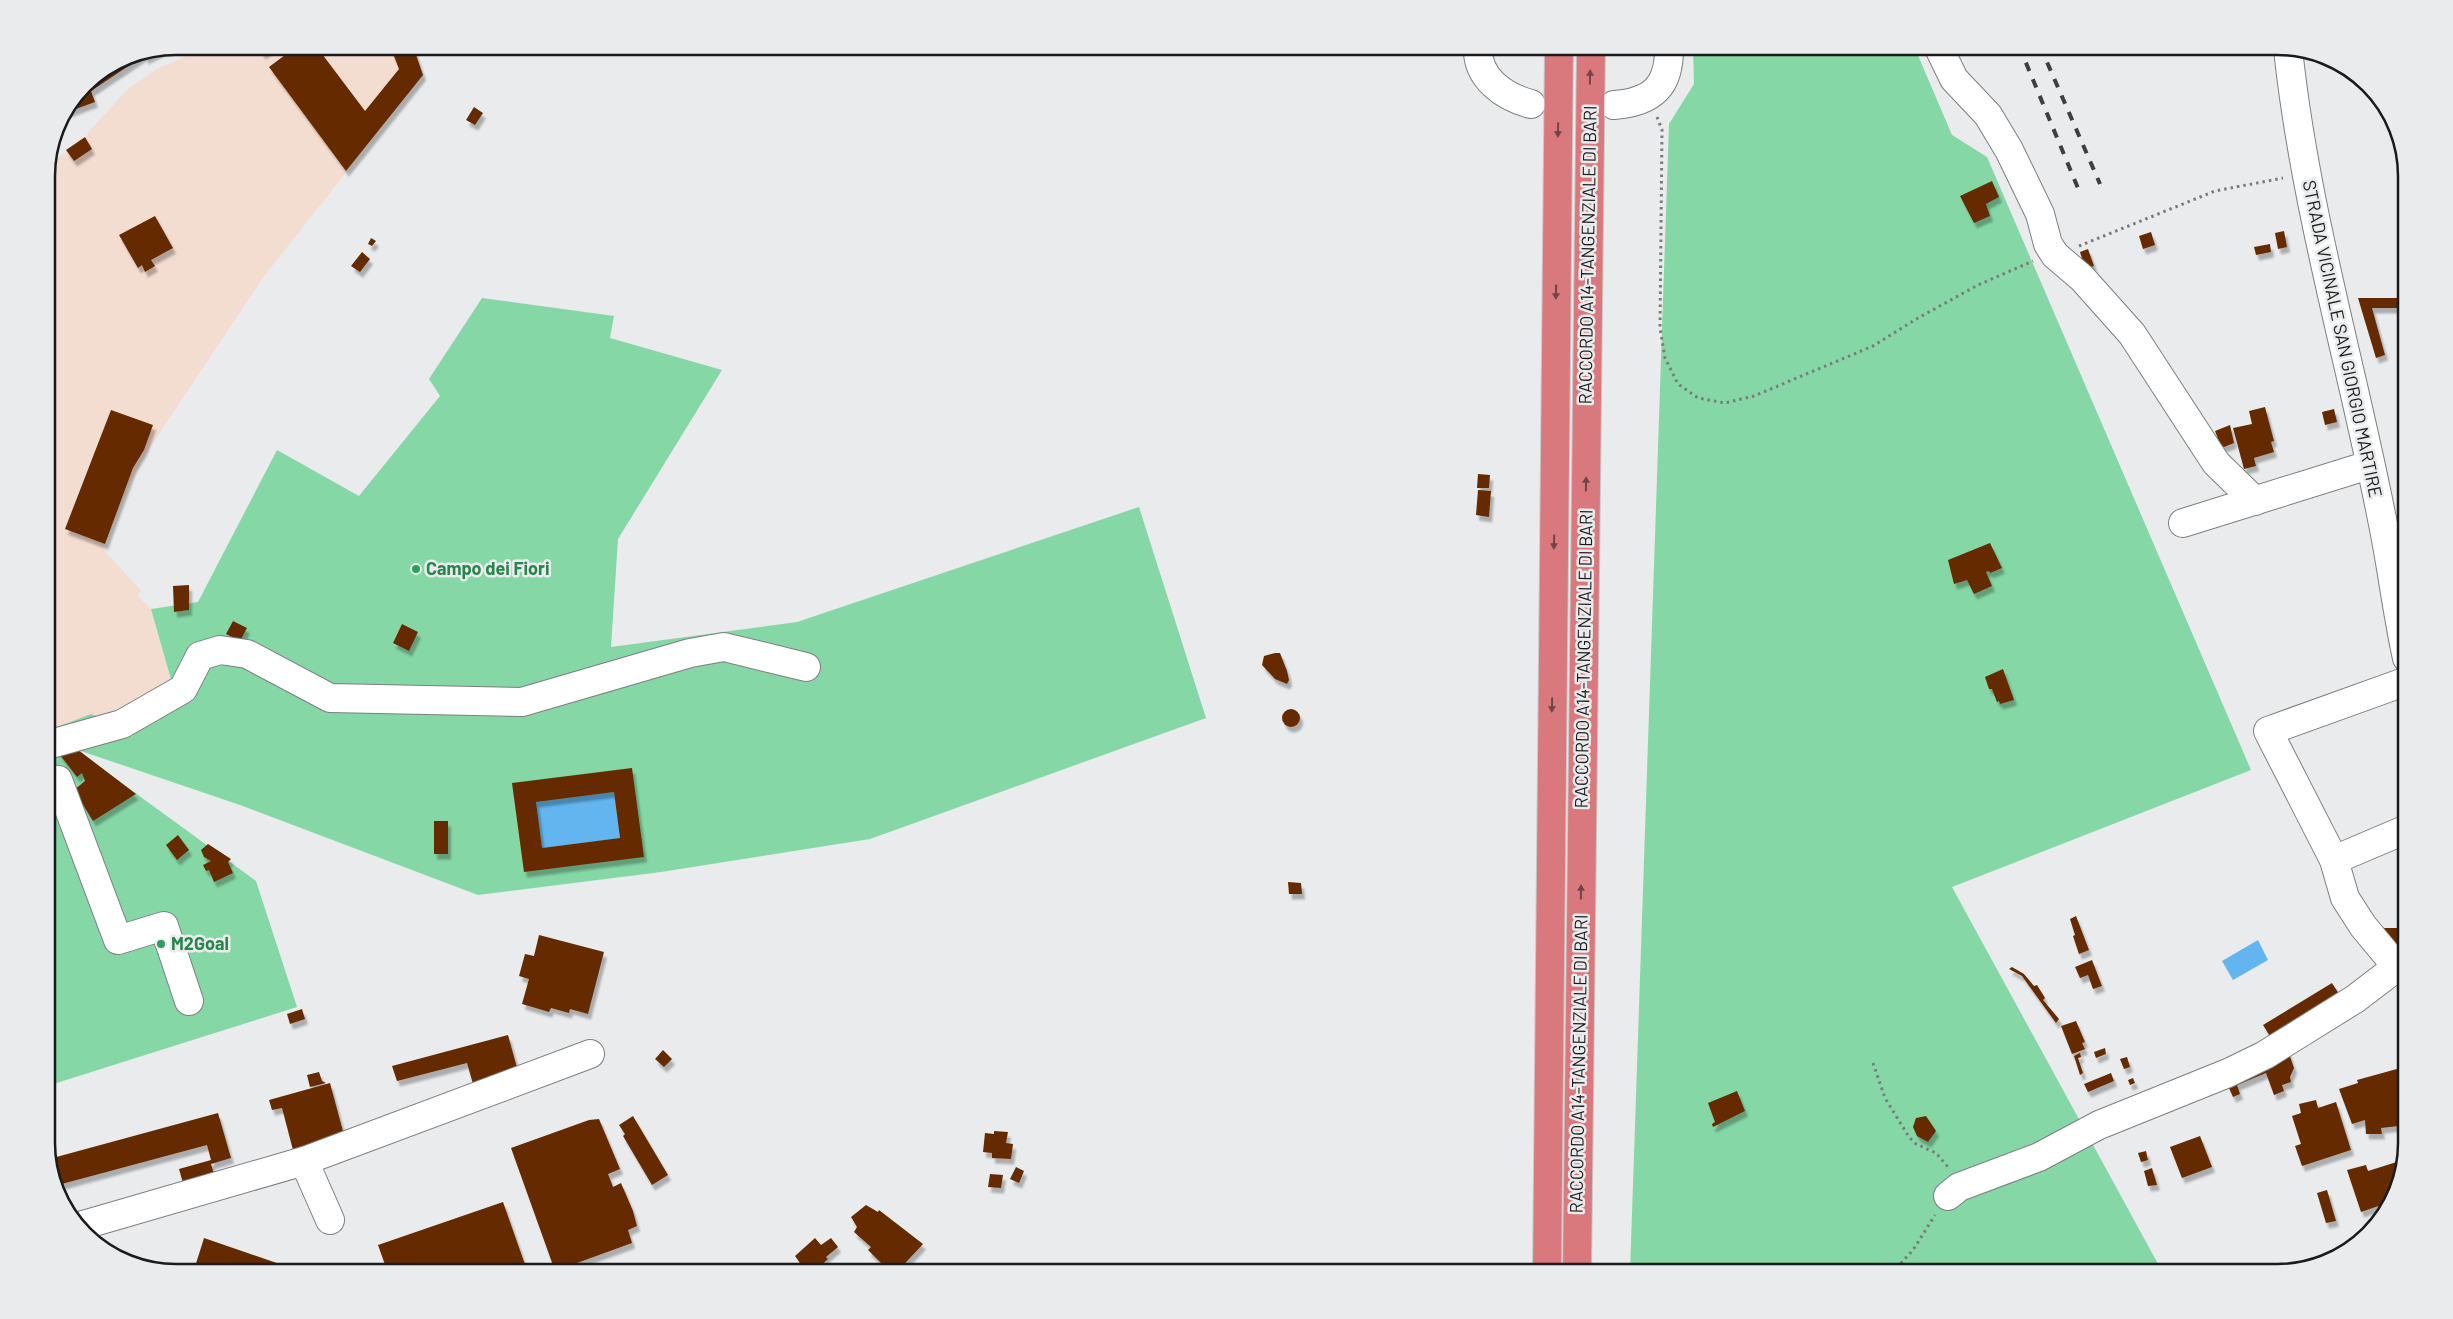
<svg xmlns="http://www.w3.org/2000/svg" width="2453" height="1319" font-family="Barlow,sans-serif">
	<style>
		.industrial { fill: #f3dcd0 }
		.green { fill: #85d7a6 }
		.water { fill: #62b5ef }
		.building { fill: #652c06; fill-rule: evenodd; filter: url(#shadow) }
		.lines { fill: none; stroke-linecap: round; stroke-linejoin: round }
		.minor-casing { stroke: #7d7e7f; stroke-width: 30 }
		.highway-casing { stroke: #c8c8c9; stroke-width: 30 }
		.path { stroke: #7a7b7c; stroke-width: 3; stroke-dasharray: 2.5 4; stroke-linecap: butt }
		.minor { stroke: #fff; stroke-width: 28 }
		.highway { stroke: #d9787d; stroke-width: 28 }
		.rail { stroke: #3e3f40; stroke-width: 4; stroke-dasharray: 9 9; stroke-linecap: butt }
		.oneway { fill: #704548 }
		.leisure-dot { fill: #2e9e5b; stroke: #e9ebec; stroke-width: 2 }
		.labels { text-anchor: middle; stroke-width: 5; stroke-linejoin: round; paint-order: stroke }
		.street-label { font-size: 18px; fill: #1b1b1c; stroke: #e9ebec }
		.leisure-label { font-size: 18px; font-weight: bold; fill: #27864d; stroke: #e9ebec; text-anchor: start }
		.rim { fill: none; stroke: #1b1b1c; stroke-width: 2.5 }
	</style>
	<defs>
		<filter id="shadow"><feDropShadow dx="3" dy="5.5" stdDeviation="1" flood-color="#0004"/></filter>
	</defs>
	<rect width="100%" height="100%" fill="#e9ebec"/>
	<!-- industrial -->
	<polygon class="industrial" points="209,46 413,46 423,75 265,275 145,455 129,485 103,549 141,591 137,595 151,609 172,684 106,720 47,731 47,164 83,143 90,130 128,89 159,68"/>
	<!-- green -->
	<g class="green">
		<polygon points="1693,46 1914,46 1952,135 1987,157 2251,770 1952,887 2163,1273 1630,1273 1669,124 1694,84"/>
		<polygon points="482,298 614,316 610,338 722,370 618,539 611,647 797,622 1139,507 1206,718 870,839 661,872 478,895 240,805 75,749 256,881 297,1007 47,1086 47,731 91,714 106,720 172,683 151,609 198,602 277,450 359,496 440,396 429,379"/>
	</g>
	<!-- water -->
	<g class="water">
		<polygon points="614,792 620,838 542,848 536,802"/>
		<polygon points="2258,940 2268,960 2233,980 2222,961"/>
	</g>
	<!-- building -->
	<g class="building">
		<polygon points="257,46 274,46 263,54"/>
		<polygon points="297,46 316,46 365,111 399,69 390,46 413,46 423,75 346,171 269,67"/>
		<polygon points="168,48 145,59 145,55 91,91 95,102 65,113 84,84 127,56"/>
		<polygon points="474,107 483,113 475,125 466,120"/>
		<polygon points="85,137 92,149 74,161 66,150"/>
		<polygon points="1992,181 1999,197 1986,204 1990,216 1974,223 1960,196"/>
		<polygon points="155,216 173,248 151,260 155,266 145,272 142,265 138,268 119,235"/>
		<polygon points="2284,231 2287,247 2278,249 2275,233"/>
		<polygon points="2151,232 2155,245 2143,249 2139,236"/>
		<polygon points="371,238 376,241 372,246 368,244"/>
		<polygon points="2270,244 2271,252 2256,255 2254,247"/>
		<polygon points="2088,249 2094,266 2085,269 2080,252"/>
		<polygon points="362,252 370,259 360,272 351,266"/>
		<polygon points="2358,298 2407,298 2407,308 2372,308 2385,355 2376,358"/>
		<polygon points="2265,407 2274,441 2271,442 2274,452 2254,458 2256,466 2244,469 2233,428 2252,424 2249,411"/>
		<polygon points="2334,409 2337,422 2325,425 2322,412"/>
		<polygon points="111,410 153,425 144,450 133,468 105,544 65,529"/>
		<polygon points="2230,425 2234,443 2224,447 2220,444 2215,431"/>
		<polygon points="1478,474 1490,475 1489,488 1477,488"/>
		<polygon points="1478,490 1491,491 1489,517 1476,515"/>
		<polygon points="1990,543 2002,568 1990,573 1989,571 1986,572 1992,586 1974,594 1967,580 1954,584 1948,560"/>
		<polygon points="189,585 189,610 174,612 173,586"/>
		<polygon points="233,621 247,628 240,641 226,634"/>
		<polygon points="402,624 418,632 409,651 393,643"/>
		<polygon points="1275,653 1280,653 1287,671 1289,680 1287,684 1275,679 1262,665 1264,656"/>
		<polygon points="2003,669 2014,700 2000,704 1999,701 1997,702 1992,689 1989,689 1985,677"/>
		<circle cx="1291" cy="718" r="9"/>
		<polygon points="73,746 136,794 93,821 74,790 85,781 82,773 77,777 57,751"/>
		<path d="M632,768L644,857L524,872L512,783ZM614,792L620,838L542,848L536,802Z"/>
		<rect x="434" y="821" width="14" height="33"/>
		<polygon points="178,835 189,850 177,860 166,845"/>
		<polygon points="208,844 231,859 228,862 233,873 214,882 209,870 206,871 203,865 211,861 204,857 201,850"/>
		<polygon points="1288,882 1301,883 1302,894 1289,894"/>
		<polygon points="2076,916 2089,950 2079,954 2073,936 2075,935 2070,919"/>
		<polygon points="2384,928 2403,928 2402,949 2390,949"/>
		<polygon points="539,935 604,952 588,1014 570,1009 569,1013 551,1008 549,1012 522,1004 529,979 519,976 525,954 534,956"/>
		<polygon points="2092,960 2102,986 2093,989 2088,975 2080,978 2075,967"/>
		<polygon points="2012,967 2024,974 2034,986 2037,985 2045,998 2043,1000 2059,1019 2056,1023 2022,976 2009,969"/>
		<polygon points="2332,983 2341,997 2273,1041 2263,1025"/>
		<polygon points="302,1009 305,1019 290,1024 287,1014"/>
		<polygon points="2076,1021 2085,1042 2082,1043 2085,1049 2072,1054 2061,1026"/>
		<polygon points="508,1035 519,1075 475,1091 467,1063 397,1081 392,1066"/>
		<polygon points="2105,1048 2106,1054 2096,1058 2094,1052"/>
		<polygon points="2287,1048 2294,1068 2290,1077 2291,1082 2282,1085 2284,1091 2274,1095 2266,1073 2237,1085 2240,1094 2233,1097 2225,1079"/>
		<polygon points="663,1050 672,1059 664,1067 655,1059"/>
		<polygon points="2080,1053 2081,1057 2078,1058 2083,1073 2080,1075 2074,1056"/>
		<polygon points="2127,1057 2130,1067 2124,1069 2120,1059"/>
		<polygon points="2404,1067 2407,1076 2407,1134 2401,1135 2399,1126 2381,1128 2382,1134 2366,1134 2365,1120 2352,1124 2339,1089 2358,1083 2357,1080"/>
		<polygon points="319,1072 322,1081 326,1083 310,1087 307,1075"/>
		<polygon points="2111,1073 2114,1081 2088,1092 2084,1084"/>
		<polygon points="2133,1078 2135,1083 2130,1085 2128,1080"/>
		<polygon points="330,1083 344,1135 293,1150 282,1108 272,1110 269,1100"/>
		<polygon points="1737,1091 1745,1111 1713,1127 1712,1124 1715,1122 1708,1103"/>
		<polygon points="2316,1100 2318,1108 2336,1102 2351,1150 2302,1166 2295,1146 2301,1144 2292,1116 2301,1113 2299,1104"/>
		<polygon points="218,1113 231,1158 211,1164 214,1174 183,1183 179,1169 211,1160 207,1145 58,1185 49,1159"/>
		<polygon points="633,1116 668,1175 652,1185 623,1136 625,1134 619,1125"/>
		<polygon points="1926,1116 1936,1131 1928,1142 1917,1136 1913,1127 1916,1118"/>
		<polygon points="599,1119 620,1169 608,1174 613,1187 621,1183 633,1211 637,1226 628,1230 632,1243 555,1271 511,1148 589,1120"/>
		<polygon points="994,1131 1008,1132 1006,1143 1013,1144 1011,1159 992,1158 992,1153 983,1152 985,1133 994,1134"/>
		<polygon points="2200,1136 2212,1167 2182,1178 2170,1147"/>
		<polygon points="2146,1151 2148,1160 2141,1162 2138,1153"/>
		<polygon points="2403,1160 2393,1201 2361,1212 2347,1170 2366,1165 2368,1171"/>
		<polygon points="1016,1167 1024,1171 1019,1183 1010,1179"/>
		<polygon points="2152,1168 2157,1185 2148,1186 2144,1171"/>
		<polygon points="990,1174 1003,1175 1001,1188 988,1187"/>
		<polygon points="2327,1190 2336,1221 2326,1223 2317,1193"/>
		<polygon points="503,1202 528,1273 388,1273 378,1245"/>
		<polygon points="72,1204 75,1216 70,1217 65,1205"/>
		<polygon points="866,1205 878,1212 879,1210 923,1244 896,1273 891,1273 868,1250 871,1247 854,1232 857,1227 851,1217"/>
		<polygon points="204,1238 303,1272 303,1273 193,1273"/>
		<polygon points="815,1238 821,1245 831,1238 838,1247 826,1257 828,1259 815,1271 817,1273 802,1273 805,1270 795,1256"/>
		<polygon points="1915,1268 1926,1271 1927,1273 1907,1273"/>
	</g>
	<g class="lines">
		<defs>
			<g id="minor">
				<path d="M1478,46C1476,78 1504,97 1531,104"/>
				<polyline points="1938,46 1954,79 1988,115 2009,150 2040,214 2048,244 2055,255 2082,278 2132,334 2216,463 2255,501"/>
				<path d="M2288,49C2305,210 2352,365 2383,524C2392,568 2397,613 2407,658"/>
				<path d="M1614,105C1653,102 1670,86 1669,46"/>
				<polyline points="2183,523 2369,465"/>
				<polyline points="47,745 122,724 183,689 200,656 220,650 247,654 330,698 522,702 690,653 724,647 806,667"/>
				<polyline points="47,779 58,780 118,940 164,926 189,1001"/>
				<polyline points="2334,860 2407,829"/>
				<polyline points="304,1161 330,1220"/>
				<polyline points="1948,1196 1959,1187 2039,1157 2099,1125 2228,1073 2265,1055 2355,999 2397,967 2363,926 2345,898 2334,860 2268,731 2407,681"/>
				<polyline points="80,1226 304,1161 590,1054"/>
			</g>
			<g id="highway">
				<polyline points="1547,1273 1559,46"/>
				<polyline points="1577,1273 1591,46"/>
			</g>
		</defs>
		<!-- minor casing -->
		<use href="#minor" class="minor-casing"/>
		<!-- highway casing -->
		<use href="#highway" class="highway-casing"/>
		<!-- path -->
		<g class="path">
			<polyline points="1657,117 1662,130 1660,328 1665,358 1678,384 1698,398 1725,403 1754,396 1873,346 1918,318 1978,285 2033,261"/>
			<polyline points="2079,246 2215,191 2283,178"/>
			<polyline points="1873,1063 1885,1098 1909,1137 1916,1144 1936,1153 1948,1167"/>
			<polyline points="1892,1273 1913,1250 1935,1215"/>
		</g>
		<!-- minor -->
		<use href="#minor" class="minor"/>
		<!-- highway -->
		<use href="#highway" class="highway"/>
		<!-- rail -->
		<g class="rail">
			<polyline points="2019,46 2080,193"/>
			<polyline points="2040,46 2100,184"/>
		</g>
	</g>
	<!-- one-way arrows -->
	<defs><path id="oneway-solid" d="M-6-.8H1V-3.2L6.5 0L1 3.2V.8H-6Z" transform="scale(1.25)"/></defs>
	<g class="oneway">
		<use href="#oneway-solid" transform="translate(1590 77) rotate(-89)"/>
		<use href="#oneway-solid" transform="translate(1558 130) rotate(91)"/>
		<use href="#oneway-solid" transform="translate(1556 292) rotate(91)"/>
		<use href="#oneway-solid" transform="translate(1586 484) rotate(-89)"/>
		<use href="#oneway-solid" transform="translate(1554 542) rotate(91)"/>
		<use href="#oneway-solid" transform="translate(1552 705) rotate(91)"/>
		<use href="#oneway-solid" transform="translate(1581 892) rotate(-89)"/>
	</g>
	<!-- markers -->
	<g class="leisure-dot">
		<circle cx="416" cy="569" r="5"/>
		<circle cx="161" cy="944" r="5"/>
	</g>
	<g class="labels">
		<!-- street labels -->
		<g class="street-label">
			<text transform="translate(1588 255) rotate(-89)" y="6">RACCORDO A14-TANGENZIALE DI BARI</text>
			<text transform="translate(2342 339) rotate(78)" y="6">STRADA VICINALE SAN GIORGIO MARTIRE</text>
			<text transform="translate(1584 659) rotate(-89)" y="6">RACCORDO A14-TANGENZIALE DI BARI</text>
			<text transform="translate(1579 1064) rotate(-89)" y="6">RACCORDO A14-TANGENZIALE DI BARI</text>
		</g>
		<!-- leisure labels -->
		<g class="leisure-label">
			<text x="426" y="575">Campo dei Fiori</text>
			<text x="171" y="950">M2Goal</text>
		</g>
	</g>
	<!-- crop -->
	<path d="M0 0H2453V1319H0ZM176 55H2277A121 121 0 0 1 2398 176V1143A121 121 0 0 1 2277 1264H176A121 121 0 0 1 55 1143V176A121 121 0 0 1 176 55Z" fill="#e9ebec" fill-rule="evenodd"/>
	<path class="rim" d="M176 55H2277A121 121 0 0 1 2398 176V1143A121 121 0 0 1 2277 1264H176A121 121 0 0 1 55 1143V176A121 121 0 0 1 176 55Z"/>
</svg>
